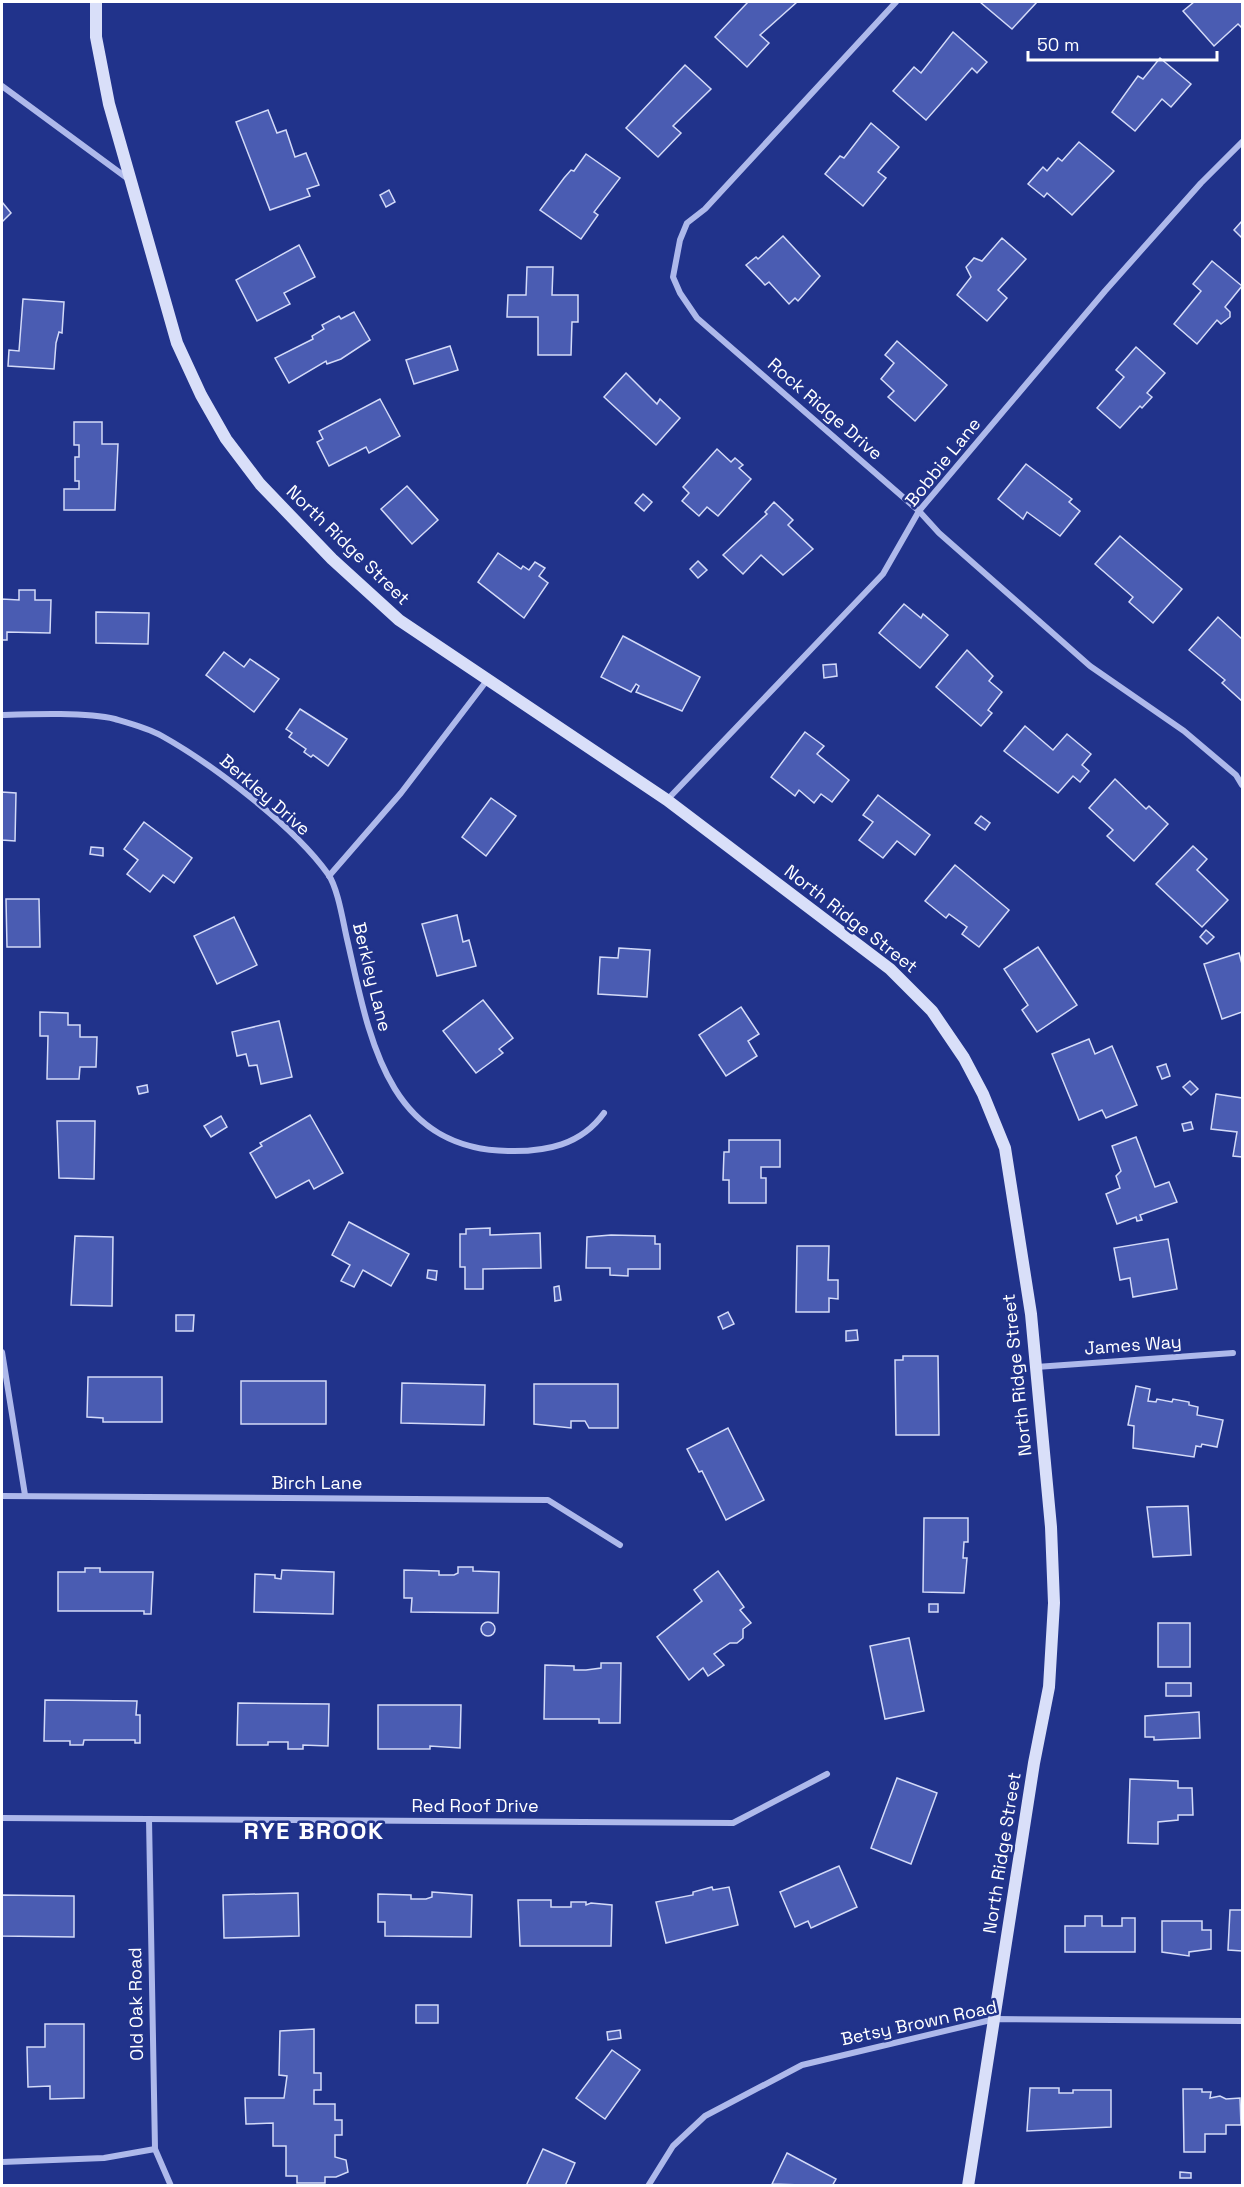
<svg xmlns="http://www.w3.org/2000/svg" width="1244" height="2187" font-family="'Space Grotesk',sans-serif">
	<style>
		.building { fill: #4a5cb2; stroke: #d3daf8; stroke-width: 1.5 }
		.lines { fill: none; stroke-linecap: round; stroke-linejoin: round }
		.street { stroke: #aeb9eb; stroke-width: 6 }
		.secondary { stroke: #d9dff9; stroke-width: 12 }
		.labels { text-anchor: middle; stroke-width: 5; stroke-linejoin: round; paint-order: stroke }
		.street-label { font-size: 18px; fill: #fff; stroke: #21338b }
		.district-label { font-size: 24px; font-weight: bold; letter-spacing: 1.5px; fill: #fff; stroke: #21338b }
	</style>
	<rect width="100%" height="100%" fill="#21338b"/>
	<!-- building -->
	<g class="building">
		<polygon points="748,2 797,2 760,35 769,43 747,67 715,37"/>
		<polygon points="980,2 1037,2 1012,29"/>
		<polygon points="1194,2 1242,2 1242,26 1241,27 1238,24 1214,46 1183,11"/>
		<polygon points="953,32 987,62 977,73 972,68 926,120 893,91 914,67 921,73"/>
		<polygon points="1160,58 1191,84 1171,107 1162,99 1135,131 1112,112 1138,76 1143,79"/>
		<polygon points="685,65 711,89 673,126 681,133 658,157 626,128"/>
		<polygon points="268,110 277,133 286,130 295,157 306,153 319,185 307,189 310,196 270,210 236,122"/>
		<polygon points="871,123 899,147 878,172 886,178 863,206 825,174 840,156 844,158"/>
		<polygon points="1079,142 1114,171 1072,215 1047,193 1044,197 1028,184 1043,167 1047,171 1058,158 1062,161"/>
		<polygon points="586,154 620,178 594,212 598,215 581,239 540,210 564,178 571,170 574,171"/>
		<polygon points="389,190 395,202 386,207 380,195"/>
		<polygon points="2,202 11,213 2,222"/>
		<polygon points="1242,221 1242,238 1234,230"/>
		<polygon points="783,236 820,276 798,301 795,298 789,304 769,282 765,285 746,265 756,257 758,259"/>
		<polygon points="1002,238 1026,259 998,290 1007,298 987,321 957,295 971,277 966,267 974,258 982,261"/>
		<polygon points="299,245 315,277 284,293 290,304 257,321 236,280"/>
		<polygon points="1212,261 1242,286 1225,307 1230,312 1230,317 1221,324 1217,320 1197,344 1174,324 1201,291 1193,284"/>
		<polygon points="527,267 553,267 552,295 578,295 578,322 572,322 571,355 538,355 538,317 507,317 508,295 526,295"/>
		<polygon points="23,299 64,302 62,333 59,332 56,343 54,369 8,366 9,350 19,351"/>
		<polygon points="354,312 370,340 341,359 327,364 326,361 289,383 275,358 313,339 312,336 324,329 322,325 339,316 341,319"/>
		<polygon points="897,341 947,385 915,421 888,397 894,391 881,379 894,363 885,355"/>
		<polygon points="450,346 458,370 414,384 406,360"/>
		<polygon points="1136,347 1165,373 1147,393 1152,397 1142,408 1140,406 1120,428 1097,408 1124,377 1116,370"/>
		<polygon points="626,373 657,404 660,399 680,418 656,445 604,397"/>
		<polygon points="380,399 400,436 369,453 366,447 329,466 317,442 323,439 319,431"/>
		<polygon points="74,422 102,422 102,444 118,444 115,510 64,510 64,489 79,489 79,481 75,481 75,457 79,457 79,445 74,445"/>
		<polygon points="717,449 731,462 735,458 743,465 739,468 751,479 718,516 707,507 699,516 682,501 689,493 683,487"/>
		<polygon points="1026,464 1072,499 1069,502 1080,511 1060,536 1027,512 1023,519 998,499"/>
		<polygon points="407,486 438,520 412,544 381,509"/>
		<polygon points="643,494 652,502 644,511 635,503"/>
		<polygon points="774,502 793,520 788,525 813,549 783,575 761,555 743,574 723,555 767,514 765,512"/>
		<polygon points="1120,536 1182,589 1153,623 1129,602 1133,597 1095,564"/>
		<polygon points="498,553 521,569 523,566 529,570 535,562 545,568 539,576 548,583 524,618 478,582"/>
		<polygon points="698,561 707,570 698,578 690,569"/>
		<polygon points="19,590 35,590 35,600 51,600 50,633 7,632 7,640 2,640 2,599 19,600"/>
		<polygon points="904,604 921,618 923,614 948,635 920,668 879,633"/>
		<polygon points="96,612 149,613 148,644 96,643"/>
		<polygon points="1218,617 1242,639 1242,701 1222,683 1225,680 1189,650"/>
		<polygon points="623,636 700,677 682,711 636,692 639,686 636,684 631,692 601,677"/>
		<polygon points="967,650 993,676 989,681 1002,692 988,710 992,713 981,726 936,687"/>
		<polygon points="224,652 244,667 250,659 279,679 254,712 206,675"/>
		<polygon points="836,664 837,676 824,678 823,665"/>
		<polygon points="300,709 347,739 328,766 313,755 311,757 304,752 306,749 289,737 292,733 286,729"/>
		<polygon points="1025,726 1053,750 1067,734 1091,754 1082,765 1089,771 1080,782 1073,776 1058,793 1004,751"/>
		<polygon points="805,732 824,746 817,754 849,780 832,802 821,794 814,803 799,790 795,796 771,777"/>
		<polygon points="1115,779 1146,809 1149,806 1168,824 1134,861 1107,836 1113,830 1089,808"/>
		<polygon points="2,792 16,793 15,841 2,840"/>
		<polygon points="878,795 930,835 915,855 897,841 883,858 859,840 873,822 863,815"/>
		<polygon points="491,798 516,816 486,856 462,837"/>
		<polygon points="981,816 990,823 985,830 975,823"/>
		<polygon points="144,822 192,858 174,883 163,875 150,892 127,874 138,860 124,849"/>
		<polygon points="1193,846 1207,859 1197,870 1228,900 1202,927 1156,884"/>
		<polygon points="91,847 103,848 103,856 90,854"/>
		<polygon points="955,865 1009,910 979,947 962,934 967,927 949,914 946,918 925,901"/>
		<polygon points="6,899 39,899 40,947 7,947"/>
		<polygon points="457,915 463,942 469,940 476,966 437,976 422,924"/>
		<polygon points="234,917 257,965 217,984 194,936"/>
		<polygon points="1206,930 1214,937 1207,944 1200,937"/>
		<polygon points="1038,947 1077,1005 1037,1032 1022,1010 1028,1005 1004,969"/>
		<polygon points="619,948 650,950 647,997 598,994 600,957 618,958"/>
		<polygon points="1239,953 1242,964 1242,1012 1222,1019 1204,964"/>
		<polygon points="483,1000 513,1038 499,1049 503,1053 476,1073 443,1031"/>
		<polygon points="741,1007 759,1034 748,1041 757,1056 726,1076 699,1035"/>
		<polygon points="40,1012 68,1013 68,1025 80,1025 80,1037 97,1037 96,1067 80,1067 79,1079 47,1079 48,1036 40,1036"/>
		<polygon points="279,1021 292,1077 261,1084 257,1065 249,1066 246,1054 237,1056 232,1032"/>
		<polygon points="1089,1039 1095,1054 1112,1046 1137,1105 1106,1118 1102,1110 1079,1120 1052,1054"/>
		<polygon points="1166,1064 1170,1076 1162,1079 1157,1067"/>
		<polygon points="1190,1081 1198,1089 1191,1095 1183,1087"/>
		<polygon points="147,1085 148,1092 139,1094 137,1087"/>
		<polygon points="1216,1094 1242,1098 1242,1157 1233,1156 1237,1132 1211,1129"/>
		<polygon points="310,1115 343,1173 314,1189 309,1180 276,1198 250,1153 262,1146 260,1143"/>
		<polygon points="221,1116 227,1127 211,1137 204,1126"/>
		<polygon points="57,1121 95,1121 94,1179 59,1178"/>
		<polygon points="1191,1122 1193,1129 1184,1131 1182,1124"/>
		<polygon points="1136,1137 1155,1187 1169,1182 1177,1202 1140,1215 1142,1220 1137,1221 1136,1217 1117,1224 1106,1194 1120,1188 1116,1176 1121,1171 1112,1146"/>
		<polygon points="729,1140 780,1140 780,1167 761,1167 761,1178 766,1178 766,1203 729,1203 729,1180 723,1180 724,1152 729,1152"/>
		<polygon points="349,1222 409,1254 391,1286 363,1270 354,1287 341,1281 350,1265 332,1255"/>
		<polygon points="490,1228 490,1235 540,1233 541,1268 483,1269 483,1289 465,1289 465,1267 460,1267 460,1234 466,1234 466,1229"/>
		<polygon points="611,1235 655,1236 655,1244 660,1244 660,1269 628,1269 628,1276 610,1275 610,1268 586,1268 587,1237"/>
		<polygon points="75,1236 113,1237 112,1306 71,1305"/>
		<polygon points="1168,1239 1177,1289 1133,1297 1130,1278 1120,1280 1114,1248"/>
		<polygon points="797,1246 829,1246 828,1280 838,1280 838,1299 829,1298 829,1312 796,1312"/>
		<polygon points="428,1270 437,1271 436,1280 427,1278"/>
		<polygon points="559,1286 561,1300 555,1301 554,1287"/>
		<polygon points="728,1312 734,1324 723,1329 718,1317"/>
		<polygon points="176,1315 194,1315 193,1331 176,1331"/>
		<polygon points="857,1330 858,1340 846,1341 846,1331"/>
		<polygon points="903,1356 938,1356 939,1435 896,1435 895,1360 903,1360"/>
		<polygon points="88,1377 162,1377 162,1422 103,1422 103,1418 87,1417"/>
		<rect x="241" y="1381" width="85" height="43"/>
		<polygon points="402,1383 485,1385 484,1425 401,1423"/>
		<polygon points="534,1384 618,1384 618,1428 589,1428 585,1421 571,1421 571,1428 534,1424"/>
		<polygon points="1136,1386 1150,1389 1148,1401 1156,1402 1157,1399 1172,1402 1173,1399 1189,1402 1189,1405 1198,1407 1197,1415 1223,1420 1217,1447 1202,1444 1201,1447 1196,1446 1194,1457 1133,1448 1134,1426 1128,1425"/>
		<polygon points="728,1428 764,1500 726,1520 702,1471 699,1472 687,1449"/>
		<polygon points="1188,1506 1191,1555 1153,1557 1147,1507"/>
		<polygon points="924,1518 968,1518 968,1542 964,1542 963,1558 967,1558 964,1593 923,1592"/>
		<polygon points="458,1567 473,1567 473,1571 499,1572 498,1613 411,1612 412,1598 404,1598 404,1570 439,1571 439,1575 454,1575 458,1573"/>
		<polygon points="85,1568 100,1568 100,1572 153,1572 151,1614 144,1614 144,1611 58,1611 58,1572 85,1572"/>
		<polygon points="282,1570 334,1572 333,1614 254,1612 255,1574 275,1575 275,1578 281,1579"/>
		<polygon points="718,1571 744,1607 740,1610 751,1623 743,1629 743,1638 737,1643 730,1643 714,1654 724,1665 708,1676 703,1668 689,1680 657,1637 702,1601 694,1590"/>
		<rect x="929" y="1604" width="9" height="8"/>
		<circle cx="488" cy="1629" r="7"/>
		<rect x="1158" y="1623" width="32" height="44"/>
		<polygon points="909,1638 924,1711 885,1719 870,1646"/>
		<polygon points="601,1663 621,1663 620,1723 599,1723 599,1719 544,1719 545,1665 574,1666 574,1670 586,1670 601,1668"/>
		<rect x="1166" y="1683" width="25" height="13"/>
		<polygon points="45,1700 137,1701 136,1715 140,1715 140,1743 135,1743 135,1740 84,1740 83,1745 70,1745 70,1741 44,1741"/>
		<polygon points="238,1703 329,1704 328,1746 303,1745 303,1749 288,1749 288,1742 268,1742 268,1745 237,1745"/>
		<polygon points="378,1705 461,1705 460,1748 430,1746 430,1749 378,1749"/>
		<polygon points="1199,1712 1200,1738 1154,1740 1154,1737 1145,1737 1145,1716"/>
		<polygon points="897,1778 937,1793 911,1864 871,1848"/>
		<polygon points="1130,1779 1178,1781 1178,1788 1192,1788 1193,1815 1178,1815 1178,1820 1158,1822 1158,1844 1128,1843"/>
		<polygon points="839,1866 857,1907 811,1928 808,1921 795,1927 780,1892"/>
		<polygon points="712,1887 713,1890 729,1887 738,1925 666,1943 656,1902 693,1895 693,1892"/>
		<polygon points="432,1892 472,1895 471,1937 385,1936 385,1922 378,1922 378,1894 411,1895 411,1899 426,1899 432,1897"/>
		<polygon points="298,1893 299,1936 224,1938 223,1895"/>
		<polygon points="2,1895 74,1896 74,1937 2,1936"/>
		<polygon points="518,1900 551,1900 551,1907 571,1907 571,1902 586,1902 586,1905 591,1903 612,1905 611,1946 520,1946"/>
		<polygon points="1230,1910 1242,1910 1242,1951 1228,1950"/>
		<polygon points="1085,1916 1102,1916 1102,1926 1122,1926 1122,1918 1135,1918 1135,1952 1065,1952 1065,1926 1085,1926"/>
		<polygon points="1162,1921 1202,1921 1202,1930 1211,1930 1211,1949 1189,1952 1189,1956 1162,1952"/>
		<rect x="416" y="2005" width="22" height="18"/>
		<polygon points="45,2024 84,2024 84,2098 50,2099 50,2086 28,2087 27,2047 45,2047"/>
		<polygon points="314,2029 314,2073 321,2073 321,2090 314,2090 314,2104 335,2104 335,2120 342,2120 342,2135 335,2135 335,2157 346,2160 348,2172 336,2177 325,2177 325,2183 297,2183 297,2176 286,2176 286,2146 273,2146 273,2123 246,2124 245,2098 284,2098 287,2076 279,2075 280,2031"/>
		<polygon points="620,2030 621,2038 608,2040 607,2032"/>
		<polygon points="612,2050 640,2070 605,2119 576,2098"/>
		<polygon points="1030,2088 1059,2088 1059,2093 1073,2093 1073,2090 1111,2090 1111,2127 1027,2131"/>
		<polygon points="1183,2089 1202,2089 1202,2092 1211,2092 1210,2098 1220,2096 1226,2099 1240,2098 1241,2125 1226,2125 1226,2134 1205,2134 1205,2152 1184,2152"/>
		<polygon points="543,2149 575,2163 565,2186 526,2186"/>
		<polygon points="787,2153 836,2179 832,2186 772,2184"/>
		<polygon points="1180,2172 1191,2173 1191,2178 1180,2178"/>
	</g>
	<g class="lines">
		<!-- street -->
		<g class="street">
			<polyline points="896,2 705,209 687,223 680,240 673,277 680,293 697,318 919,511 939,533 1090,666 1184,731 1236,775 1242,785"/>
			<polyline points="2,86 127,178"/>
			<path d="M2,715C32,714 87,712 115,719C129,723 148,728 162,736C212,764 295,827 328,874C338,888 343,922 347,939C369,1034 385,1149 508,1151C546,1152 581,1145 604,1113"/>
			<polyline points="667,800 883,574 919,511 1105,291 1201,183 1242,142"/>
			<polyline points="329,876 401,793 488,679"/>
			<polyline points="2,1352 25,1495"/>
			<polyline points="1036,1367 1233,1353"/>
			<polyline points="2,1496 548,1500 620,1545"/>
			<polyline points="2,1818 733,1823 827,1774"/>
			<polyline points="149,1819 155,2149 171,2186"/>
			<polyline points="2,2162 104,2158 155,2149"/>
			<polyline points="648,2186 673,2146 705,2116 802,2065 995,2019 1242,2021"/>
		</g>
		<!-- secondary -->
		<polyline class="secondary" points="96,2 96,37 109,104 177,343 201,395 226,439 260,484 332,559 399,620 667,800 890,969 932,1011 964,1058 983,1094 1005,1148 1031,1314 1051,1527 1054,1603 1049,1687 1034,1763 968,2186"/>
	</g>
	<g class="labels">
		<!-- street labels -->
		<g class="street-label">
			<text transform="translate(825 409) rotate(41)" y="6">Rock Ridge Drive</text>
			<text transform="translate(943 462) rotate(-51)" y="6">Bobbie Lane</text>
			<text transform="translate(348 545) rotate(44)" y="6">North Ridge Street</text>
			<text transform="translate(265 795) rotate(41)" y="6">Berkley Drive</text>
			<text transform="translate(851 919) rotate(38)" y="6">North Ridge Street</text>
			<text transform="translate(372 977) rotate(76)" y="6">Berkley Lane</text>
			<text transform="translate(1133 1345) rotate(-4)" y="6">James Way</text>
			<text transform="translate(1017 1375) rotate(-96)" y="6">North Ridge Street</text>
			<text x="317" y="1489">Birch Lane</text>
			<text x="475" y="1812">Red Roof Drive</text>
			<text transform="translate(1002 1853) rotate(-81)" y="6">North Ridge Street</text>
			<text transform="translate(136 2004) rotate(-91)" y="6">Old Oak Road</text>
			<text transform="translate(919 2023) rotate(-12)" y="6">Betsy Brown Road</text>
		</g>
		<!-- district labels -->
		<g class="district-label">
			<text x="314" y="1839">RYE BROOK</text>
		</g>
	</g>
	<!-- border -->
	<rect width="1244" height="2187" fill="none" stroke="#ffffff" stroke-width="6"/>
	<!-- scale -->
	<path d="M1028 51v9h189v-9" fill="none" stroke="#ffffff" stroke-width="3"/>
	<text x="1037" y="51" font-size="18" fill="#ffffff" stroke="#21338b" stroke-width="4.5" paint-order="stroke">50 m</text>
</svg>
